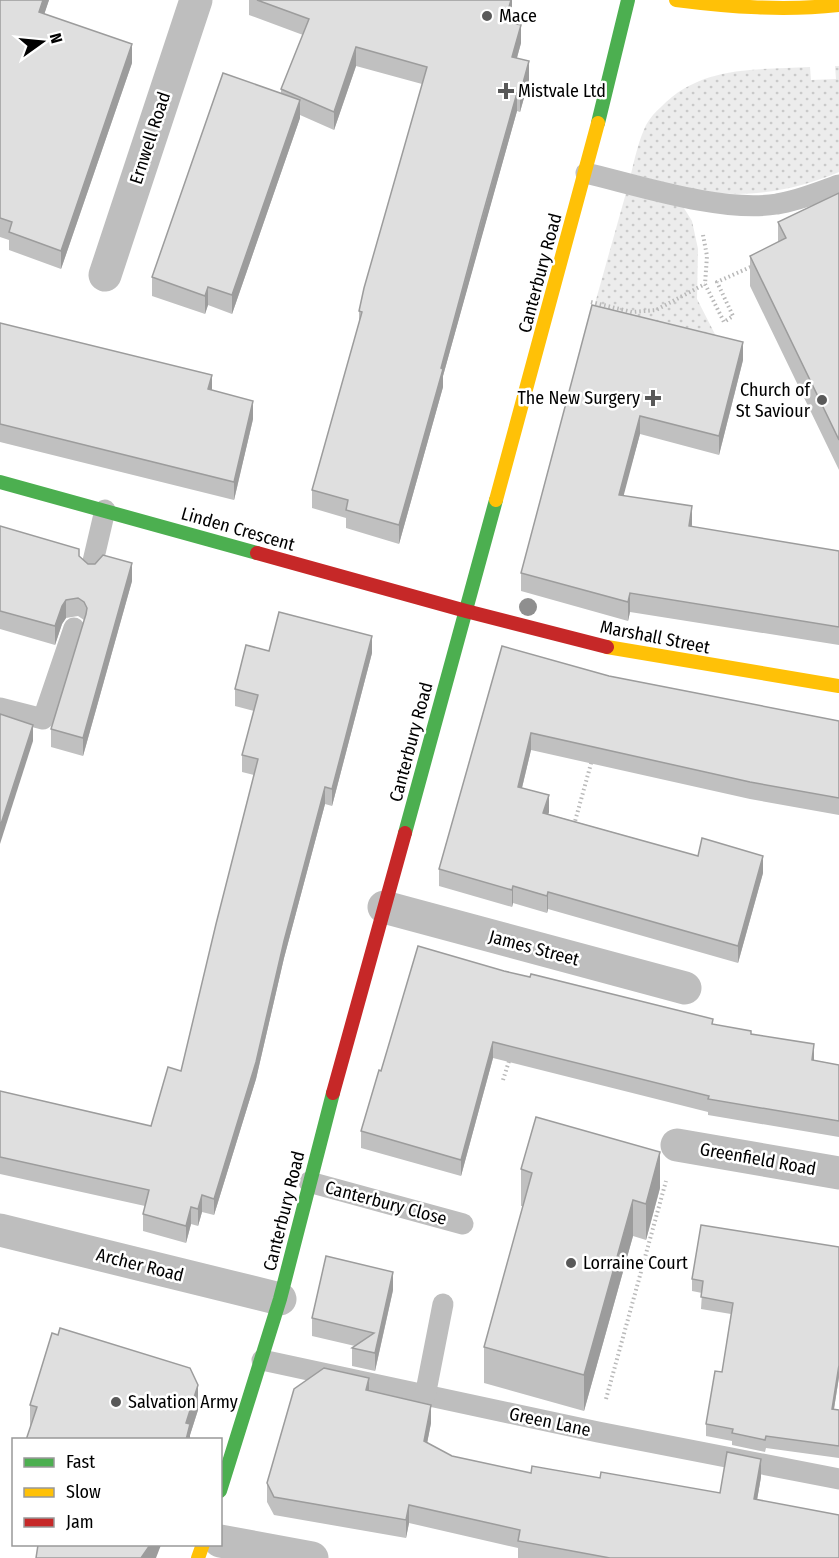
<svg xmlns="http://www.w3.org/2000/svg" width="839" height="1558" font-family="'Fira Sans Condensed',sans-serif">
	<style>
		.grass { fill: url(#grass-dots) }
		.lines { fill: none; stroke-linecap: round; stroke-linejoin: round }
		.path { stroke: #b9b9b9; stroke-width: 4; stroke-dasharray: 1.5 3; stroke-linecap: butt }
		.lane { stroke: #bebebe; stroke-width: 21 }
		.street { stroke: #bebebe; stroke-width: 33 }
		.fast { stroke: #4caf50; stroke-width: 14 }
		.slow { stroke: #ffc107; stroke-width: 14 }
		.jam { stroke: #c62828; stroke-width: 14 }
		.tree { fill: #8f8f8f }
		.wall { fill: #c0c0c0 }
		.shaded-wall { fill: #9c9c9c }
		.building { fill: #dfdfdf; stroke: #9c9c9c; stroke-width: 1.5 }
		.poi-dot { fill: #595959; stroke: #fff; stroke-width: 2 }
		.labels { text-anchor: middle; stroke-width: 5; stroke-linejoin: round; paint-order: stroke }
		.poi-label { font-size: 18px; fill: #000; stroke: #fff; text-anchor: start }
		.street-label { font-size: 18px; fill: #000; stroke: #fff }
	</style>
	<defs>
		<pattern id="grass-dots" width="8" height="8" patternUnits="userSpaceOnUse" patternTransform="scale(1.5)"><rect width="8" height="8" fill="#ececec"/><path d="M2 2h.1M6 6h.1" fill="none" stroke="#c9c9c9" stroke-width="1.8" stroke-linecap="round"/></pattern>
	</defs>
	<rect width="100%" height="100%" fill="#fff"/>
	<!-- grass -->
	<g class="grass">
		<path d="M835,66H839V172C801,188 758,197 717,193C689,191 658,180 631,174C635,157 639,140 646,125C650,118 655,112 661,107C701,65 756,70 810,67L811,80L836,79Z"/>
		<polygon points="626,193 682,205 692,221 698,249 697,299 721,346 592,314"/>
	</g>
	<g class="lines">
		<!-- path -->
		<g class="path">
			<polyline points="703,235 707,256 705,284 724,322 733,316 717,282 755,265"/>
			<polyline points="591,302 632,312 656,310 705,284"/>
			<polyline points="574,825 592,760"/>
			<polyline points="503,1080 510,1058"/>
			<polyline points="606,1399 666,1181"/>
		</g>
		<!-- lane -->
		<g class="lane">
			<path d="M586,173C640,186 723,213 777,204C798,201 819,192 839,185"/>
			<polyline points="91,570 105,510"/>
			<polyline points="0,708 43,719 74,628"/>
			<polyline points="309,1182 463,1224"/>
			<polyline points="262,1360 598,1432 839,1479"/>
			<polyline points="425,1396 443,1304"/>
		</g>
		<!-- street -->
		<g class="street">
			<polyline points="105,275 196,0"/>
			<polyline points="384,907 685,988"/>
			<polyline points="677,1145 839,1173"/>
			<polyline points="0,1230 280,1299"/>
			<polyline points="220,1541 312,1558"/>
		</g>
		<!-- fast -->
		<g class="fast">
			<polyline points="598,123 628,0"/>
			<polyline points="0,482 257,553"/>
			<polyline points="405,833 496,500"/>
			<polyline points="220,1491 280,1299 333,1093"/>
		</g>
		<!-- slow -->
		<g class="slow">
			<path d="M676,0C731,7 784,11 839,5"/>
			<polyline points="496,500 598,123"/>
			<polyline points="607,647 839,686"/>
			<polyline points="198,1558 203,1544"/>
		</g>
		<!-- jam -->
		<g class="jam">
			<polyline points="257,553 466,611 607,647"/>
			<polyline points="333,1093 405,833"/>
		</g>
	</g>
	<!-- trees -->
	<circle class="tree" cx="528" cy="607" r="9"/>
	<!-- wall -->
	<g class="wall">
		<polygon points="0,0 49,0 44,14 132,63 61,269 9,250 9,240 0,237"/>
		<polygon points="249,0 512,0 512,13 510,22 521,43 517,58 529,80 520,112 517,111 480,242 443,376 443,387 399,544 346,528 346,518 312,508 312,490 359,323 359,311 422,84 356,66 334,130 300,115 300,118 232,314 208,305 205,314 152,296 152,277 281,93 281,89 303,35 249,15"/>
		<polygon points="839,193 839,470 750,286 750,256 778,242 778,222"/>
		<polygon points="592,305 743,360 719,455 640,434 623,495 692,524 692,527 839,551 839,645 630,612 628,621 521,591 521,573"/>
		<polygon points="0,323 212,390 253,419 234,500 0,442"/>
		<polygon points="0,526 79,556 88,564 132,581 83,756 51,747 51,729 84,620 78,616 66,618 62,624 55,645 0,629"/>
		<polygon points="502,646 609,676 839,721 839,815 750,799 531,750 522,788 549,812 548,814 698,856 763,873 738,963 548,909 547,913 513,903 512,907 439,886 439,869"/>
		<polygon points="269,651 372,653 332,806 325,804 284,958 256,1079 214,1215 202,1212 198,1226 191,1224 186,1243 143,1231 143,1214 145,1206 0,1174 0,1091 151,1126 181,1071 254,775 242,772 242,755 254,711 235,706 235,689"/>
		<polygon points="504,971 751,1034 814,1060 839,1065 839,1137 708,1115 708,1112 493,1058 461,1176 361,1148 361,1131 381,1071"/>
		<polygon points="521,1169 660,1188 646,1240 633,1236 584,1411 484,1383 484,1347 523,1206 521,1206"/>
		<polygon points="701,1225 839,1377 834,1409 839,1410 839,1458 766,1448 765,1452 732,1445 732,1441 706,1436 706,1424 722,1372 731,1314 701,1309 702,1293 692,1291 692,1279"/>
		<polygon points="393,1290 375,1371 352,1366 352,1348 355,1346 312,1336 312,1318"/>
		<polygon points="369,1391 431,1423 427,1443 452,1456 531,1473 600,1478 720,1493 761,1477 757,1500 839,1558 518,1558 518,1548 409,1523 406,1538 274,1515 267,1502 267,1483"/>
		<polygon points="30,1405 198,1410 190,1435 190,1440 30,1428"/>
	</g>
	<!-- shaded-wall -->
	<g class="shaded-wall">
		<polygon points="43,0 49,0 39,30 39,12"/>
		<polygon points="511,0 512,0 512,13 505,39 505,21"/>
		<polygon points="521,25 521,43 512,75 512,57"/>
		<polygon points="132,44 132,63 61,269 61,251"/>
		<polygon points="356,47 356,66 334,130 334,112"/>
		<polygon points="529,61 529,80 520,112 520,94"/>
		<polygon points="517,93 517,111 443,376 443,387 399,544 399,525 441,368"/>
		<polygon points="300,100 300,118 232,314 232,295"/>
		<polygon points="208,287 208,305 205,314 205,296"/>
		<polygon points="743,342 743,360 719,455 719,436"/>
		<polygon points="212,375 212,393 208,389"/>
		<polygon points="253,401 253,419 234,500 234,482"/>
		<polygon points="640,416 640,434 619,513 619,495"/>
		<polygon points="692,506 692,524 689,545 689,526"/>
		<polygon points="132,563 132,581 83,756 83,738"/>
		<polygon points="630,593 630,612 628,621 628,602"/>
		<polygon points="66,600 66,618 62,624 55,645 55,626 62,606"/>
		<polygon points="372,636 372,653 332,806 332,789"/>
		<polygon points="33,725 33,741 0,844 0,827"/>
		<polygon points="531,733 531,750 518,804 518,787"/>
		<polygon points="325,787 325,804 284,958 256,1079 214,1215 214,1199"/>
		<polygon points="549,795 549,812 543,830 543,813"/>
		<polygon points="763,856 763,873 738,963 738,946"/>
		<polygon points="513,886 513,903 512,907 512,890"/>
		<polygon points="548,892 548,909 547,913 547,896"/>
		<polygon points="493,1042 493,1058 461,1176 461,1160"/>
		<polygon points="814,1044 814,1060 812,1060"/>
		<polygon points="660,1152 660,1188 646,1240 646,1204"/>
		<polygon points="202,1195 202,1212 198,1226 198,1209"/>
		<polygon points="633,1200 633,1236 584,1411 584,1375"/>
		<polygon points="191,1207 191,1224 186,1243 186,1226"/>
		<polygon points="393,1272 393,1290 375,1371 375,1353"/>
		<polygon points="839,1365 839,1377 832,1421 832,1409"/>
		<polygon points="369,1378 369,1396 366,1390"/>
		<polygon points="198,1385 198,1410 190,1435 190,1440 186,1440 186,1423"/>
		<polygon points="431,1405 431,1423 424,1459 424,1441"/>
		<polygon points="761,1459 761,1477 754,1517 754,1499"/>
		<polygon points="409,1505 409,1523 406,1538 406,1520"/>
		<polygon points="150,1545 161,1545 156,1558 141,1558"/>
	</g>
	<!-- building -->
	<g class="building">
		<polygon points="0,0 43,0 39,12 132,44 61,251 9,232 12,222 0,218"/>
		<polygon points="257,0 511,0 505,21 521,25 512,57 529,61 520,94 517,93 480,224 441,368 443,369 399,525 346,510 348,500 312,490 362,312 359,311 364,288 427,67 356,47 334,112 281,89 309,19"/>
		<polygon points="223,73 300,100 232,295 208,287 205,296 152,277"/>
		<polygon points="839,193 839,440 750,256 786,238 778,222"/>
		<polygon points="592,305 743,342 719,436 640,416 619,495 692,506 689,526 839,551 839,627 630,593 628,602 521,573"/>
		<polygon points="0,323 212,375 208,389 253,401 234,482 0,424"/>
		<polygon points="0,526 79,549 79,556 88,564 95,564 103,555 132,563 83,738 51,729 86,614 87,608 84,602 78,598 66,600 62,606 55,626 0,611"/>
		<polygon points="279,612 372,636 332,789 325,787 284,941 256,1062 214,1199 202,1195 198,1209 191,1207 186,1226 143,1214 149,1190 0,1157 0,1091 151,1126 168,1067 181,1071 216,924 258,759 242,755 258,695 235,689 246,645 269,651"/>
		<polygon points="502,646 609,676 839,721 839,798 750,782 531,733 518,787 549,795 543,813 698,856 702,838 763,856 738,946 548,892 547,896 513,886 512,890 439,869"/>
		<polygon points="0,714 33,725 0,827"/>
		<polygon points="418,946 504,971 530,977 531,974 713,1019 712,1024 751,1031 751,1034 814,1044 812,1060 839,1065 839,1121 708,1099 709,1096 493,1042 461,1160 361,1131 379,1070 381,1071"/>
		<polygon points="536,1117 660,1152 646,1204 633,1200 584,1375 484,1347 532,1173 521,1169"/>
		<polygon points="701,1225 839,1247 839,1365 832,1409 839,1410 839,1446 766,1436 765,1440 732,1433 733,1429 706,1424 715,1371 722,1372 733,1303 701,1297 703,1281 692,1279"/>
		<polygon points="326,1256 393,1272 375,1353 352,1348 374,1333 312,1318"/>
		<polygon points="60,1328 190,1368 198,1385 186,1423 190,1424 186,1440 26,1440 37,1407 30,1405 52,1333 58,1335"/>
		<polygon points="324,1368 369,1378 366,1390 431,1405 424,1441 452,1456 531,1473 532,1466 600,1478 601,1472 720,1493 727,1452 761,1459 754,1499 839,1515 839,1558 610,1558 518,1541 520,1530 409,1505 406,1520 274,1497 267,1483 294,1389"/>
		<polygon points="38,1545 150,1545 141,1558 36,1558"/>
	</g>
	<!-- markers -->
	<g class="poi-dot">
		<circle cx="487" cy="16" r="6"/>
		<path d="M503 82h6v6h6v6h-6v6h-6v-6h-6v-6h6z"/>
		<path d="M650 389h6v6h6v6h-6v6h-6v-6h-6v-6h6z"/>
		<circle cx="822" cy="400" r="6"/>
		<circle cx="571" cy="1263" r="6"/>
		<circle cx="116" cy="1402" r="6"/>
	</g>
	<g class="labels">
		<!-- poi labels -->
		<g class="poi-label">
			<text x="499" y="22">Mace</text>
			<text x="518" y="97">Mistvale Ltd</text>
			<text x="810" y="396" text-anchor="end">Church of<tspan x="810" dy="21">St Saviour</tspan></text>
			<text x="640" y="404" text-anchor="end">The New Surgery</text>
			<text x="583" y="1269">Lorraine Court</text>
			<text x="128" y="1408">Salvation Army</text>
		</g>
		<!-- street labels -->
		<g class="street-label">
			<text transform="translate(150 138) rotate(-72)" y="6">Ernwell Road</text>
			<text transform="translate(540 273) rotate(-75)" y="6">Canterbury Road</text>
			<text transform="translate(238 529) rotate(16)" y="6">Linden Crescent</text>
			<text transform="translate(655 637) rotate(11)" y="6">Marshall Street</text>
			<text transform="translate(411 742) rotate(-75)" y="6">Canterbury Road</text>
			<text transform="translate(534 948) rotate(15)" y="6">James Street</text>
			<text transform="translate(758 1159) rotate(10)" y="6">Greenfield Road</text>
			<text transform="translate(386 1203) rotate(15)" y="6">Canterbury Close</text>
			<text transform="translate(284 1211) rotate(-76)" y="6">Canterbury Road</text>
			<text transform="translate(140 1265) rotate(14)" y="6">Archer Road</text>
			<text transform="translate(550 1422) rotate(12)" y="6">Green Lane</text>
		</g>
	</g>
	<!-- legend -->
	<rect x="12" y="1438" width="210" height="108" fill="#ffffff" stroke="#999999" stroke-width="1.5"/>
	<rect x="24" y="1458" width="30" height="9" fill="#4caf50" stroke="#999999" stroke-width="1.5"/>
	<text x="66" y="1468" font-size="18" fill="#000000">Fast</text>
	<rect x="24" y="1488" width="30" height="9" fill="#ffc107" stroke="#999999" stroke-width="1.5"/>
	<text x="66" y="1498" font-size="18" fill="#000000">Slow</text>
	<rect x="24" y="1518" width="30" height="9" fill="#c62828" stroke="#999999" stroke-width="1.5"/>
	<text x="66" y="1528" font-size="18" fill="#000000">Jam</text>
	<!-- north arrow -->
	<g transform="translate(42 42) rotate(75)" stroke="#ffffff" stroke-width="4.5" paint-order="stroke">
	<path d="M0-4.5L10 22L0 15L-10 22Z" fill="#000000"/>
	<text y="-9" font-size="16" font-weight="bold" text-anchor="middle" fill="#000000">N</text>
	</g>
</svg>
